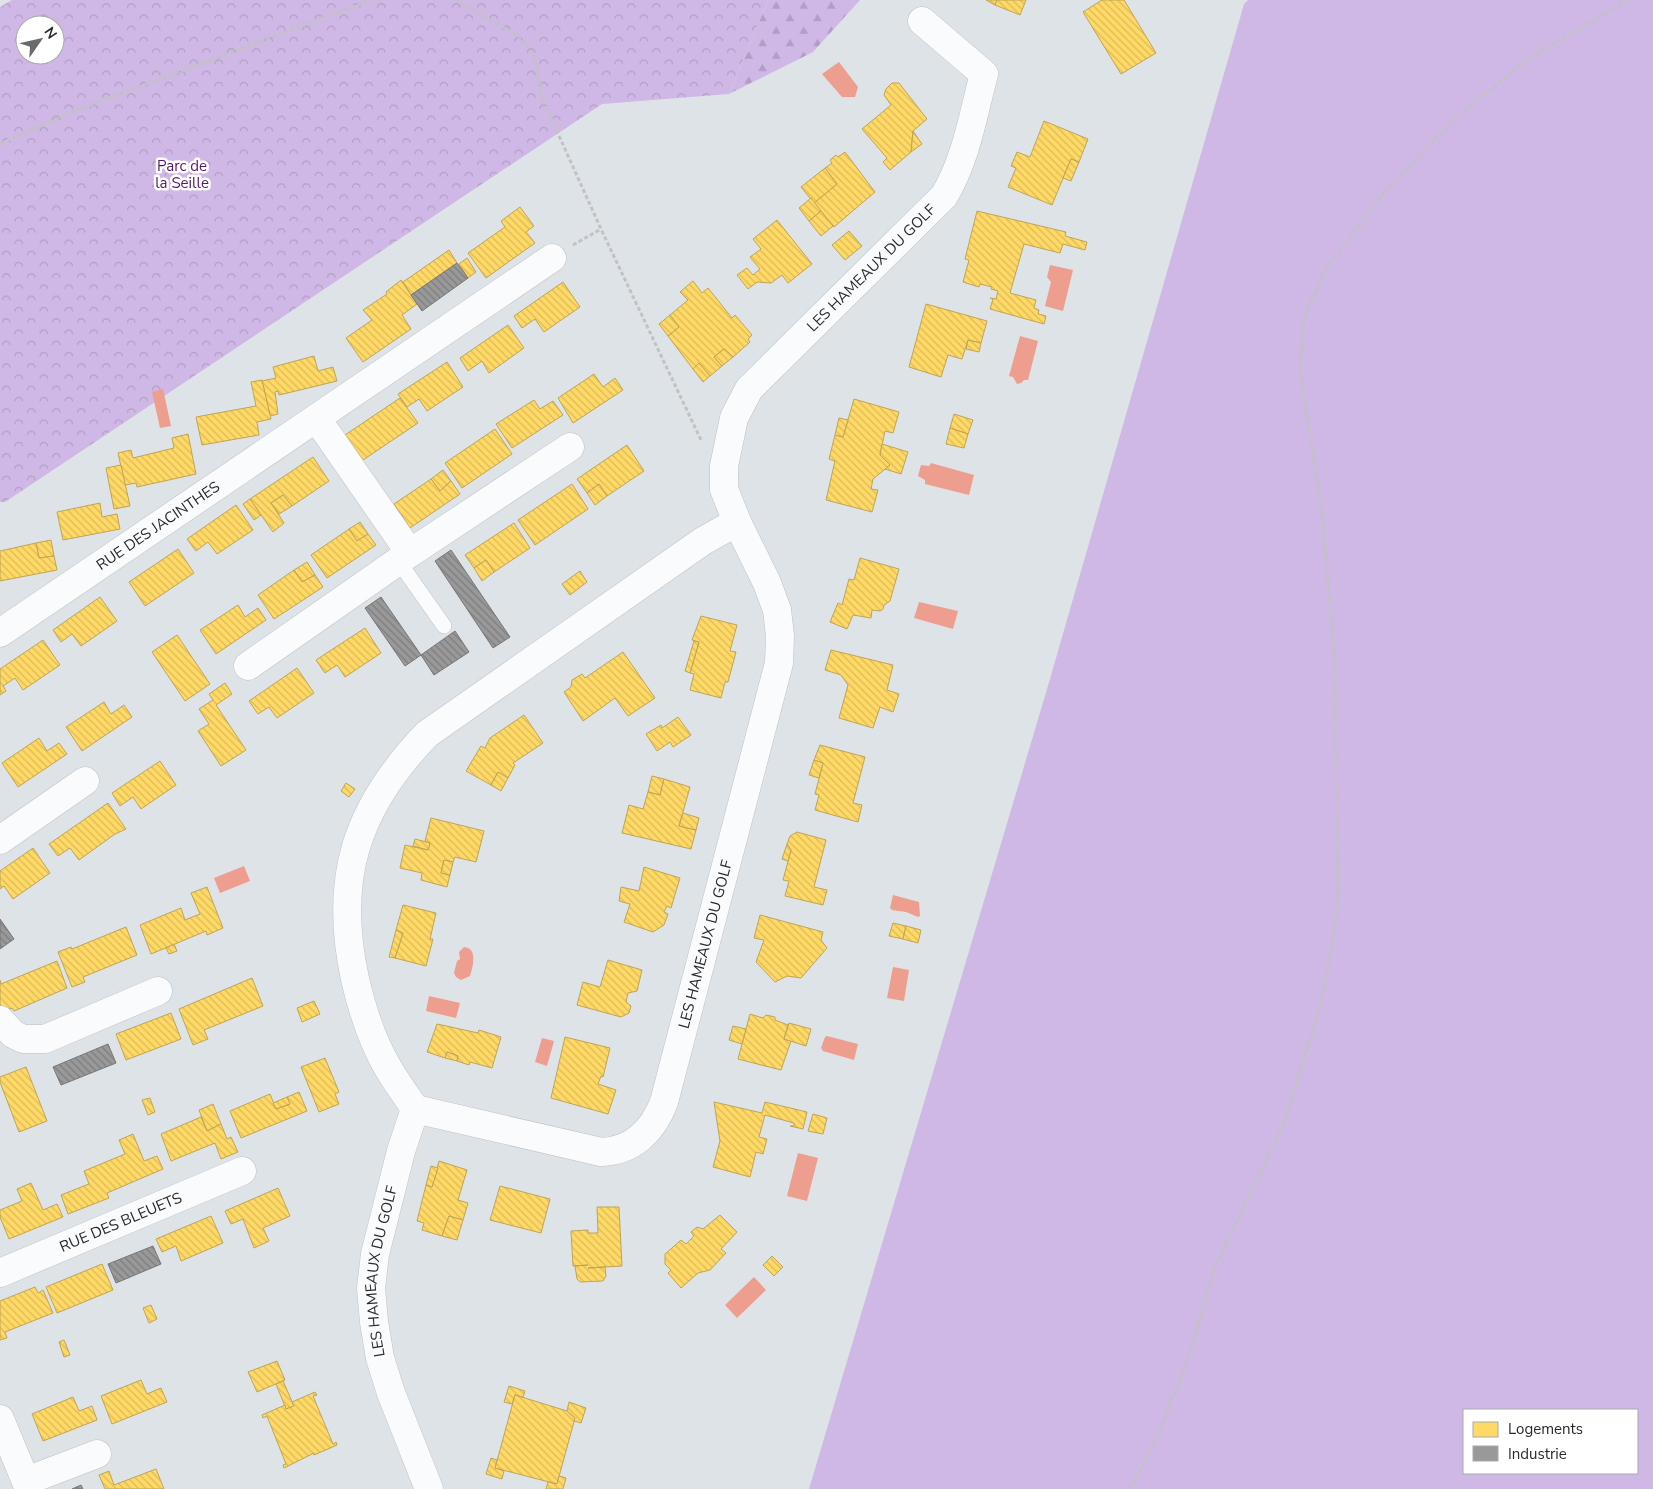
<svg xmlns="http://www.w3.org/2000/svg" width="1653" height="1489" font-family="'Nunito Sans',sans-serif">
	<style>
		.grass { fill: #cfb8e6; fill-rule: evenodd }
		.forest { fill: url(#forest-firs) }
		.park { fill: url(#park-crowns); fill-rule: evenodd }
		.water { fill: #ed9e8f }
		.homes { fill: url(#homes-back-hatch); stroke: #bfa454 }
		.industry { fill: url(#industry-back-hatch); stroke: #777 }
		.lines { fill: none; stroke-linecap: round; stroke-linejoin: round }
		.lane-casing { stroke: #c0c2c1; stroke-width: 16 }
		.street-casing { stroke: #c0c2c1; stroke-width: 29 }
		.path { stroke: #c2c2c3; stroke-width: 3; stroke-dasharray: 4 2.5; stroke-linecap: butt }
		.lane { stroke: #fafbfc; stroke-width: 15 }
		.street { stroke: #fafbfc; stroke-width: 28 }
		.labels { text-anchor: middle; stroke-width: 5; stroke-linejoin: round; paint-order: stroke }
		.park-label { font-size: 15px; fill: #501768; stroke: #fff }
		.street-label { font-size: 15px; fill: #292929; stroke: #fff }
	</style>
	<defs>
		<pattern id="forest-firs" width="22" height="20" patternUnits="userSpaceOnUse" patternTransform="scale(1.25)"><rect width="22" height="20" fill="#cfb8e6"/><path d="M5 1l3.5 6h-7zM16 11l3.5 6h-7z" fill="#b29ec5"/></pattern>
		<pattern id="park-crowns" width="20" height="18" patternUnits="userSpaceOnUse" patternTransform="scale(1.25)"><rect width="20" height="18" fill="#cfb8e6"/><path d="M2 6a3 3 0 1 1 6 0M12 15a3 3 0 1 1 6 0" fill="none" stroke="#b29ec5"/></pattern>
		<pattern id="homes-back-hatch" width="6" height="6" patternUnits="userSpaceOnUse" patternTransform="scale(1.25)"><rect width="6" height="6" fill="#ffd966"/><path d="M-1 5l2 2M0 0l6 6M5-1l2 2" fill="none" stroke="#dbba58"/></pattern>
		<pattern id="industry-back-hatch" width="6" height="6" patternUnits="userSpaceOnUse" patternTransform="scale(1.25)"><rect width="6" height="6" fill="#999"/><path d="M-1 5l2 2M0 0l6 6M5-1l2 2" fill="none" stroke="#7d7d7d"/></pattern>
	</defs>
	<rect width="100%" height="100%" fill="#dee3e8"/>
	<!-- grass -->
	<path class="grass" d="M1248,0H1653V1489H809L1050,679L1244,4ZM1464,1410H1637V1473H1464Z"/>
	<!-- forest -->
	<polygon class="forest" points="768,0 860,0 813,52 729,94"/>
	<!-- park -->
	<path class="park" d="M12,0H768L729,94L602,104L5,502H0V7ZM25,25H55V55H25Z"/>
	<!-- water -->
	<g class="water">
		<polygon points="839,62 858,87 855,97 842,97 822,74"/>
		<polygon points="1050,265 1073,270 1063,311 1045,306 1051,282 1047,277"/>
		<polygon points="1020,336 1038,341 1028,380 1024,380 1021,383 1017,384 1013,377 1009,376"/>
		<polygon points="163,389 171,426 160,428 152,392"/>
		<polygon points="931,463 974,475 969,495 925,484 925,480 918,476 921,465 929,466"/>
		<polygon points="919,602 958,611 953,629 914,618"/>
		<polygon points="244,866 250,881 220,893 214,878"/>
		<polygon points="893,895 919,902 920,916 918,917 906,912 892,910 890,908"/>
		<path d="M464,947C478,948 473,967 470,976L461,980L456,977L454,973L457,961L460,959L459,952Z"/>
		<polygon points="893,967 909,970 904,1001 887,998"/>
		<polygon points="429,996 460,1003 456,1018 426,1011"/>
		<polygon points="827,1036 858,1044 854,1060 823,1051 821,1048 825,1037"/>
		<polygon points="542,1038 554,1041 547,1066 535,1062"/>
		<polygon points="798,1153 818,1158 807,1201 787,1196"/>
		<polygon points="754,1277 766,1290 737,1318 725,1305"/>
	</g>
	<!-- homes -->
	<g class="homes">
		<polygon points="986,0 997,0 995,5"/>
		<polygon points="997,0 1026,0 1020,15 995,5"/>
		<polygon points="1102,0 1124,0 1156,53 1121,74 1083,12"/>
		<polygon points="892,83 899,83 927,119 913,131 911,152 890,170 883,162 887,158 862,129 891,105 884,95 886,89"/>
		<polygon points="1044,121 1088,139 1079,162 1071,159 1052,205 1008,187 1016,168 1011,166 1017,152 1030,157"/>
		<polygon points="913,131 922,144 911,152"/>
		<polygon points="845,152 875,192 834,227 814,203 837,184 825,168 832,163 830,160 836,155 838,157"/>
		<polygon points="1071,159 1079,162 1071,181 1063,178"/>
		<polygon points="825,168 837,184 814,203 801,187"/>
		<polygon points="811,198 821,211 809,221 799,208"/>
		<polygon points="520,207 534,226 526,232 535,243 486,278 468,253 505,227 501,221"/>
		<polygon points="821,211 833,226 821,236 809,221"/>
		<polygon points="977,211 1066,232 1065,236 1087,242 1085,250 1063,244 1060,253 1024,244 1010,293 1036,300 1034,308 1039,310 1038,314 1046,316 1044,324 990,309 993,299 990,298 996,299 998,291 991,289 992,287 980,284 979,287 963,282 969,260 965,259"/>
		<polygon points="777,220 812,264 788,283 782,275 771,283 757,282 748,289 737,275 747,268 753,275 760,269 750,257 761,249 753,239"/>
		<polygon points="849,231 862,246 845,260 832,245"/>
		<polygon points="449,250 457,263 411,295 403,282"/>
		<polygon points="467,258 476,272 468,278 459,264"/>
		<polygon points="401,280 417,304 402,315 411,329 363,362 346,338 372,320 363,310 387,294 386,292"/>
		<polygon points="693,281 702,293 708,288 732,318 735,315 752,335 748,339 750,342 733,357 724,349 714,357 722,366 710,376 699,363 693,369 668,336 679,327 670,315 688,300 680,292"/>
		<polygon points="563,282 580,307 544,332 535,319 522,328 514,316"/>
		<polygon points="926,304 987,321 981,343 968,340 962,359 948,355 941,377 909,367"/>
		<polygon points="670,315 679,327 668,336 659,324"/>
		<polygon points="508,325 524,348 489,373 482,361 468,371 460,358"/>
		<polygon points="968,340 981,343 979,352 966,349"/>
		<polygon points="724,349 733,357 722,366 714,357"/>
		<polygon points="314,356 318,371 333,367 337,381 279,395 278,391 275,392 278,414 270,416 262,381 276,378 273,367"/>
		<polygon points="447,362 463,387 427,411 419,399 407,407 398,394"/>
		<polygon points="699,363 710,376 703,382 693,369"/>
		<polygon points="594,374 603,387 615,378 623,390 573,423 558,398"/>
		<polygon points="262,380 271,419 257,422 259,435 202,445 196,417 256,406 251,382"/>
		<polygon points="400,398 418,423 363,460 345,435"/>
		<polygon points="854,399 899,412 893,433 885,431 880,455 890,465 873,479 871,489 878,490 872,512 826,500 835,461 829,459 835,435 843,437"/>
		<polygon points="534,400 540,409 553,401 563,415 512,448 496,424"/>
		<polygon points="954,414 973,420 968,434 950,428"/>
		<polygon points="839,418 848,420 843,437 835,435"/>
		<polygon points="950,428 968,434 964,448 946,444"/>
		<polygon points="495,429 512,454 462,488 445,463"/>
		<polygon points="188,434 196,474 137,487 136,483 125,485 118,453 131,450 133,458 174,448 172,438"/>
		<polygon points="882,444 908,452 901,474 885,469 890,465 880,455"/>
		<polygon points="627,445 644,471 607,496 599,484 587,493 577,479"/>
		<polygon points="313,457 329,481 292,506 283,495 271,503 284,523 273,532 250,499"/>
		<polygon points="121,465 130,506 114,509 106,468"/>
		<polygon points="443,470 451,481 440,491 431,479"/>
		<polygon points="431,479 440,491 451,481 460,494 410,528 394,504"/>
		<polygon points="572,484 588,509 535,545 518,520"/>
		<polygon points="599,484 607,496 595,505 587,493"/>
		<polygon points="283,495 292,506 279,514 271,503"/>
		<polygon points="250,499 261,515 254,520 243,504"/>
		<polygon points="100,503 102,517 117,514 120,529 63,540 57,512"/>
		<polygon points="236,505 253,530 217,554 208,542 196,551 187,539"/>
		<polygon points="360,522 368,534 357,541 349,529"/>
		<polygon points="514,523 530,548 494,572 486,560 474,568 465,555"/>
		<polygon points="349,529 357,541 368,534 376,545 327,578 311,555"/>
		<polygon points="51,540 54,556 39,558 36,543"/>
		<polygon points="36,543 39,558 54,556 57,570 0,581 0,551"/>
		<polygon points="178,549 194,573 145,606 129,582"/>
		<polygon points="860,558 899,569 890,601 884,605 883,609 880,611 872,610 871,618 853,615 847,629 830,622 838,603 842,605 849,579 854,580"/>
		<polygon points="486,560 494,572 482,581 474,568"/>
		<polygon points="307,562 315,575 302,582 294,570"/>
		<polygon points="294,570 302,582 315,575 323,587 274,619 258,595"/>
		<polygon points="580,571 587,582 570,595 562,584"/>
		<polygon points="100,597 117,621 81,646 72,634 61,642 53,630"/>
		<polygon points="238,605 245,617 258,608 266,620 216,654 200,630"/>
		<polygon points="701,616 737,625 730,651 736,652 728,682 725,682 721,698 690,690 694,674 690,673 699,642 692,640"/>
		<polygon points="365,628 381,653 345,677 337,665 325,673 316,660"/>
		<polygon points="177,635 210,684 185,701 152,652"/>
		<polygon points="43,640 60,665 23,690 15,678 3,686 6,691 0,695 0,669"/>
		<polygon points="694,641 699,642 690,673 685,671"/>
		<polygon points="831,650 893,665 887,690 899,694 893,712 880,707 873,728 839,718 848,685 841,675 825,670"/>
		<polygon points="623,652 655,698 628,716 615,698 583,721 564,692 571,687 572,680 582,674 585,678"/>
		<polygon points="297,668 314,693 277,718 269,707 258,714 249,701"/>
		<polygon points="225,683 232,694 216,705 246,750 221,766 198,731 209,724 199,709 213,700 209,694"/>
		<polygon points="104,702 111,714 124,705 132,717 82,751 66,727"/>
		<polygon points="524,715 543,743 513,763 515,765 508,778 498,772 491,785 466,771 481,746 485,748 490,738"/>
		<polygon points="678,717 691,735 673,747 670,742 657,751 646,734 661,725 662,728"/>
		<polygon points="39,738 47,751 59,743 67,754 18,787 2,763"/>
		<polygon points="820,745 865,757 853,803 862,805 858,822 815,810 819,795 815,794 823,763 814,760"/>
		<polygon points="814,760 823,763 819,778 809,775"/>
		<polygon points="160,761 176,785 141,809 133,797 120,806 112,793"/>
		<polygon points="498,772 508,778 501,791 491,785"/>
		<polygon points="652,776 664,779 660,795 648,792"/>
		<polygon points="664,779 690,787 679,826 696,830 691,849 622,833 629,805 643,809 648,792 660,795"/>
		<polygon points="346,783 355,789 349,797 341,791"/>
		<polygon points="108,803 126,829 115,834 79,860 70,848 58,856 49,844"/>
		<polygon points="683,813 699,818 696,830 679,826"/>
		<polygon points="431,818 484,831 476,862 455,857 453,862 444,860 441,873 450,875 447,887 421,880 422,873 400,868 405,845 428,850 430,843 425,841"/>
		<polygon points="797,832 826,840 814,887 827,890 823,905 785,896 789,881 783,880 791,850 787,844 790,836"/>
		<polygon points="415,839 430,843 428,850 413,846"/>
		<polygon points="787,844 791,850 788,861 782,859"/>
		<polygon points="33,848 50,873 13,899 4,886 0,889 0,871"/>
		<polygon points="444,860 453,862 450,875 441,873"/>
		<polygon points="644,867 680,878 671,908 667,906 664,912 668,914 664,925 653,932 624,922 630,904 619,901 621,887 639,891"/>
		<polygon points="207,887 223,928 207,935 206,931 151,954 140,925 181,908 185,920 200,914 191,893"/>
		<polygon points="403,905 436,913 430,939 433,939 426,966 395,958 403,933 396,930"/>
		<polygon points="760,915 823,932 821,940 827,948 801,978 787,976 775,982 756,962 764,940 754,938"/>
		<polygon points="893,923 906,926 903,939 889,936"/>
		<polygon points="906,926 921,930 918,943 903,939"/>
		<polygon points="126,927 137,955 83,977 85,982 72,987 58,952 71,947 72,949"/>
		<polygon points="396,930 403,933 395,958 389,957"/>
		<polygon points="174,944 177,951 169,954 166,948"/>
		<polygon points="608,960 642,970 637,991 628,993 626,1002 631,1006 629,1013 621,1017 577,1005 583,982 600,987"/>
		<polygon points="57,961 67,988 14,1011 12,1008 0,1013 0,980 1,984"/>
		<polygon points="252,978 263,1006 204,1030 208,1039 193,1045 179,1009"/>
		<polygon points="314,1001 320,1014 302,1022 297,1008"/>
		<polygon points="171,1013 181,1039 126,1060 116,1034"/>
		<polygon points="750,1014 763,1018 766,1015 775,1017 775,1020 788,1025 784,1039 791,1041 781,1070 738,1059"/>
		<polygon points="789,1023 811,1029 806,1046 784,1039"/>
		<polygon points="437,1024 478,1033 479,1030 501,1037 492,1068 470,1062 469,1065 457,1061 458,1056 447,1052 445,1058 427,1052"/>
		<polygon points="733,1026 746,1029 742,1044 729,1040"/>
		<polygon points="565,1037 610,1048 603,1077 601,1076 598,1084 616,1090 608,1114 551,1098"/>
		<polygon points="447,1052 458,1056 457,1061 445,1058"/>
		<polygon points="325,1058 339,1092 335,1094 339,1104 319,1112 301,1067"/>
		<polygon points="26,1067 47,1121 19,1132 0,1082 0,1077"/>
		<polygon points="299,1092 307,1111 241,1138 230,1111 270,1094 276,1109 290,1104 287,1097"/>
		<polygon points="287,1097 290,1104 276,1109 273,1103"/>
		<polygon points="150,1098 155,1112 148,1115 142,1100"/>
		<polygon points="714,1102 762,1113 765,1102 807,1112 803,1129 790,1126 794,1126 794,1123 765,1115 759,1137 767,1139 763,1154 756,1152 750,1177 713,1167 720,1141"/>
		<polygon points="213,1104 221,1124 207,1131 199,1110"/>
		<polygon points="813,1114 827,1118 823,1134 808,1131"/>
		<polygon points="201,1117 207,1131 221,1124 227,1139 231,1137 238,1152 221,1159 215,1143 171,1161 161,1134"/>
		<polygon points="133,1134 144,1161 157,1156 163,1169 107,1193 109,1198 68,1214 61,1195 89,1184 84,1171 125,1154 119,1140"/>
		<polygon points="439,1161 467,1170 458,1200 468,1203 463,1220 449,1216 442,1236 422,1230 424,1223 417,1221 426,1185 432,1187"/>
		<polygon points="431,1166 438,1168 432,1187 426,1185"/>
		<polygon points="31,1183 43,1210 57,1204 63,1217 9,1239 0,1217 0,1210 22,1201 17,1189"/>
		<polygon points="500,1186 550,1199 541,1233 490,1220"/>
		<polygon points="278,1188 290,1216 263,1228 269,1241 254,1248 243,1219 231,1224 225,1211"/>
		<polygon points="597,1207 619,1207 622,1266 588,1268 605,1267 606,1276 603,1281 580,1282 577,1279 575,1266 588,1265 573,1266 571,1231 588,1230 588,1233 598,1233"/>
		<polygon points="720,1215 737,1232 721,1249 726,1253 710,1270 698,1273 681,1288 668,1273 671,1270 665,1264 665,1254 681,1240 686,1244 694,1236 691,1232 697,1227 703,1229"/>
		<polygon points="211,1216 223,1243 181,1261 176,1246 162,1252 156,1239"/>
		<polygon points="449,1216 463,1220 457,1240 442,1236"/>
		<polygon points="772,1256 783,1267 774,1276 763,1265"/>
		<polygon points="102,1264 113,1290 57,1313 46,1287"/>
		<polygon points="35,1287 38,1293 43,1290 53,1313 5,1332 7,1338 0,1340 0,1301"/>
		<polygon points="151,1305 157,1319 149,1323 143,1308"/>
		<polygon points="64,1340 70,1355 64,1357 59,1342"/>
		<polygon points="277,1361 285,1380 257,1392 248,1372"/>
		<polygon points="141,1380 147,1394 161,1388 167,1402 112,1424 101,1396"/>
		<polygon points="283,1381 294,1406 286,1409 276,1384"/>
		<polygon points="509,1386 525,1391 523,1397 515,1395 512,1404 504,1402"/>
		<polygon points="315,1392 317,1395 313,1396 333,1444 336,1442 337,1445 314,1455 314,1453 284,1468 283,1465 286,1464 267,1416 263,1418 262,1415 285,1405 286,1409 294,1406 292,1402"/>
		<polygon points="515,1395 567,1411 575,1418 557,1484 495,1468"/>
		<polygon points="73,1397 79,1411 92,1406 97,1420 43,1441 32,1414"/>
		<polygon points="569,1402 586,1408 581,1423 574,1421 575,1418 567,1411"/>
		<polygon points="491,1458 497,1460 495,1468 504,1471 502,1479 486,1474"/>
		<polygon points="156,1469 164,1489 105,1489 99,1475 109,1471 114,1485"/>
		<polygon points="559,1476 566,1478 563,1489 546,1489 548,1482 557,1484"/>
	</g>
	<!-- industry -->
	<g class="industry">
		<polygon points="457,263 468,278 422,311 411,295"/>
		<polygon points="451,550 510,637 493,648 435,561"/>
		<polygon points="381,597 421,655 405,666 365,608"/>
		<polygon points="455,631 469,652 434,675 421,655"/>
		<polygon points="0,919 14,939 0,949"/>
		<polygon points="108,1044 116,1063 61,1085 53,1067"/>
		<polygon points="153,1246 161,1264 116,1283 108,1264"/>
		<polygon points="81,1485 83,1489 72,1489"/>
	</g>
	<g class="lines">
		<defs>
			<polyline id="lane" points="399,562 444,626"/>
			<g id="street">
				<polyline points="317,419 410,553"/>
				<path id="s1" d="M0,633L552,258"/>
				<polyline points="248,666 410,553 570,447"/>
				<polyline points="0,840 85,781"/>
				<polyline points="0,1020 13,1034 23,1039 45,1039 158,991"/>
				<path d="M415,1109C406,1095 396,1082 388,1068C372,1041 362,1009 355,979C333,878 356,808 427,734L703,541L737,522"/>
				<path id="s2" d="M0,1273L242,1171"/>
				<polyline points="0,1419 29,1489"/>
				<polyline points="26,1481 97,1454"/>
				<path id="s3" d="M429,1489L391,1393L380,1358L374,1322L371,1288L375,1254L401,1151L415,1109L601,1152C633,1151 653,1131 664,1102L779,663L780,636L777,610L767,583L737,522L724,489V466L734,418L749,389L944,196C966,160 973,115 984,74L922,21"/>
			</g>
		</defs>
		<!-- lane casing -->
		<use href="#lane" class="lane-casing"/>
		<!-- street casing -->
		<use href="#street" class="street-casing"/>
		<!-- path -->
		<g class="path">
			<polyline points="456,0 520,37 534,55 542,98 601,229 702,442"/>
			<polyline points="0,144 74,111 371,0"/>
			<polyline points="573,245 601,229"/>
			<polyline points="1130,1489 1156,1439 1188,1359 1214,1269 1281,1130 1315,1025 1327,972 1338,908 1335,663 1322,514 1300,369 1305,314 1327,267 1385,191 1455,119 1525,61 1628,0"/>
		</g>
		<!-- lane -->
		<use href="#lane" class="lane"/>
		<!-- street -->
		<use href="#street" class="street"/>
	</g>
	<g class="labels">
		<!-- park labels -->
		<g class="park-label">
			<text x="182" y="171">Parc de<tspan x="182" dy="17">la Seille</tspan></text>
		</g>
		<!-- street labels -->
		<g class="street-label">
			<text dy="5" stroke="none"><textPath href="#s3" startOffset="1588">LES HAMEAUX DU GOLF</textPath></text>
			<text dy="5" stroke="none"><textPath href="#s1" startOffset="191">RUE DES JACINTHES</textPath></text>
			<text dy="5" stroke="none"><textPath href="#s3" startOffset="835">LES HAMEAUX DU GOLF</textPath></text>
			<text dy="5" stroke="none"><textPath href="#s2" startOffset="131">RUE DES BLEUETS</textPath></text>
			<text dy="5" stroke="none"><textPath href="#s3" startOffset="228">LES HAMEAUX DU GOLF</textPath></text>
		</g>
	</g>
	<!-- legend -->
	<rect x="1463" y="1409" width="175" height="65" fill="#ffffff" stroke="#a9a9a9"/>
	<rect x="1473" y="1422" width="25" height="15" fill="#ffd966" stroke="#a9a9a9"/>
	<text x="1508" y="1434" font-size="15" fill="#292929">Logements</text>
	<rect x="1473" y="1446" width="25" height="15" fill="#999999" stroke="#a9a9a9"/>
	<text x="1508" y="1459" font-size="15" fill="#292929">Industrie</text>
	<!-- north arrow -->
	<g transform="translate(40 40) rotate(56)"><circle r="24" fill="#ffffff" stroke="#a9a9a9"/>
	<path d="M0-4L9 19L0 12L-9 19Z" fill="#686a6c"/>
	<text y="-8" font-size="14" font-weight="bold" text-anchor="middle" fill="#292929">N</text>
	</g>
</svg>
